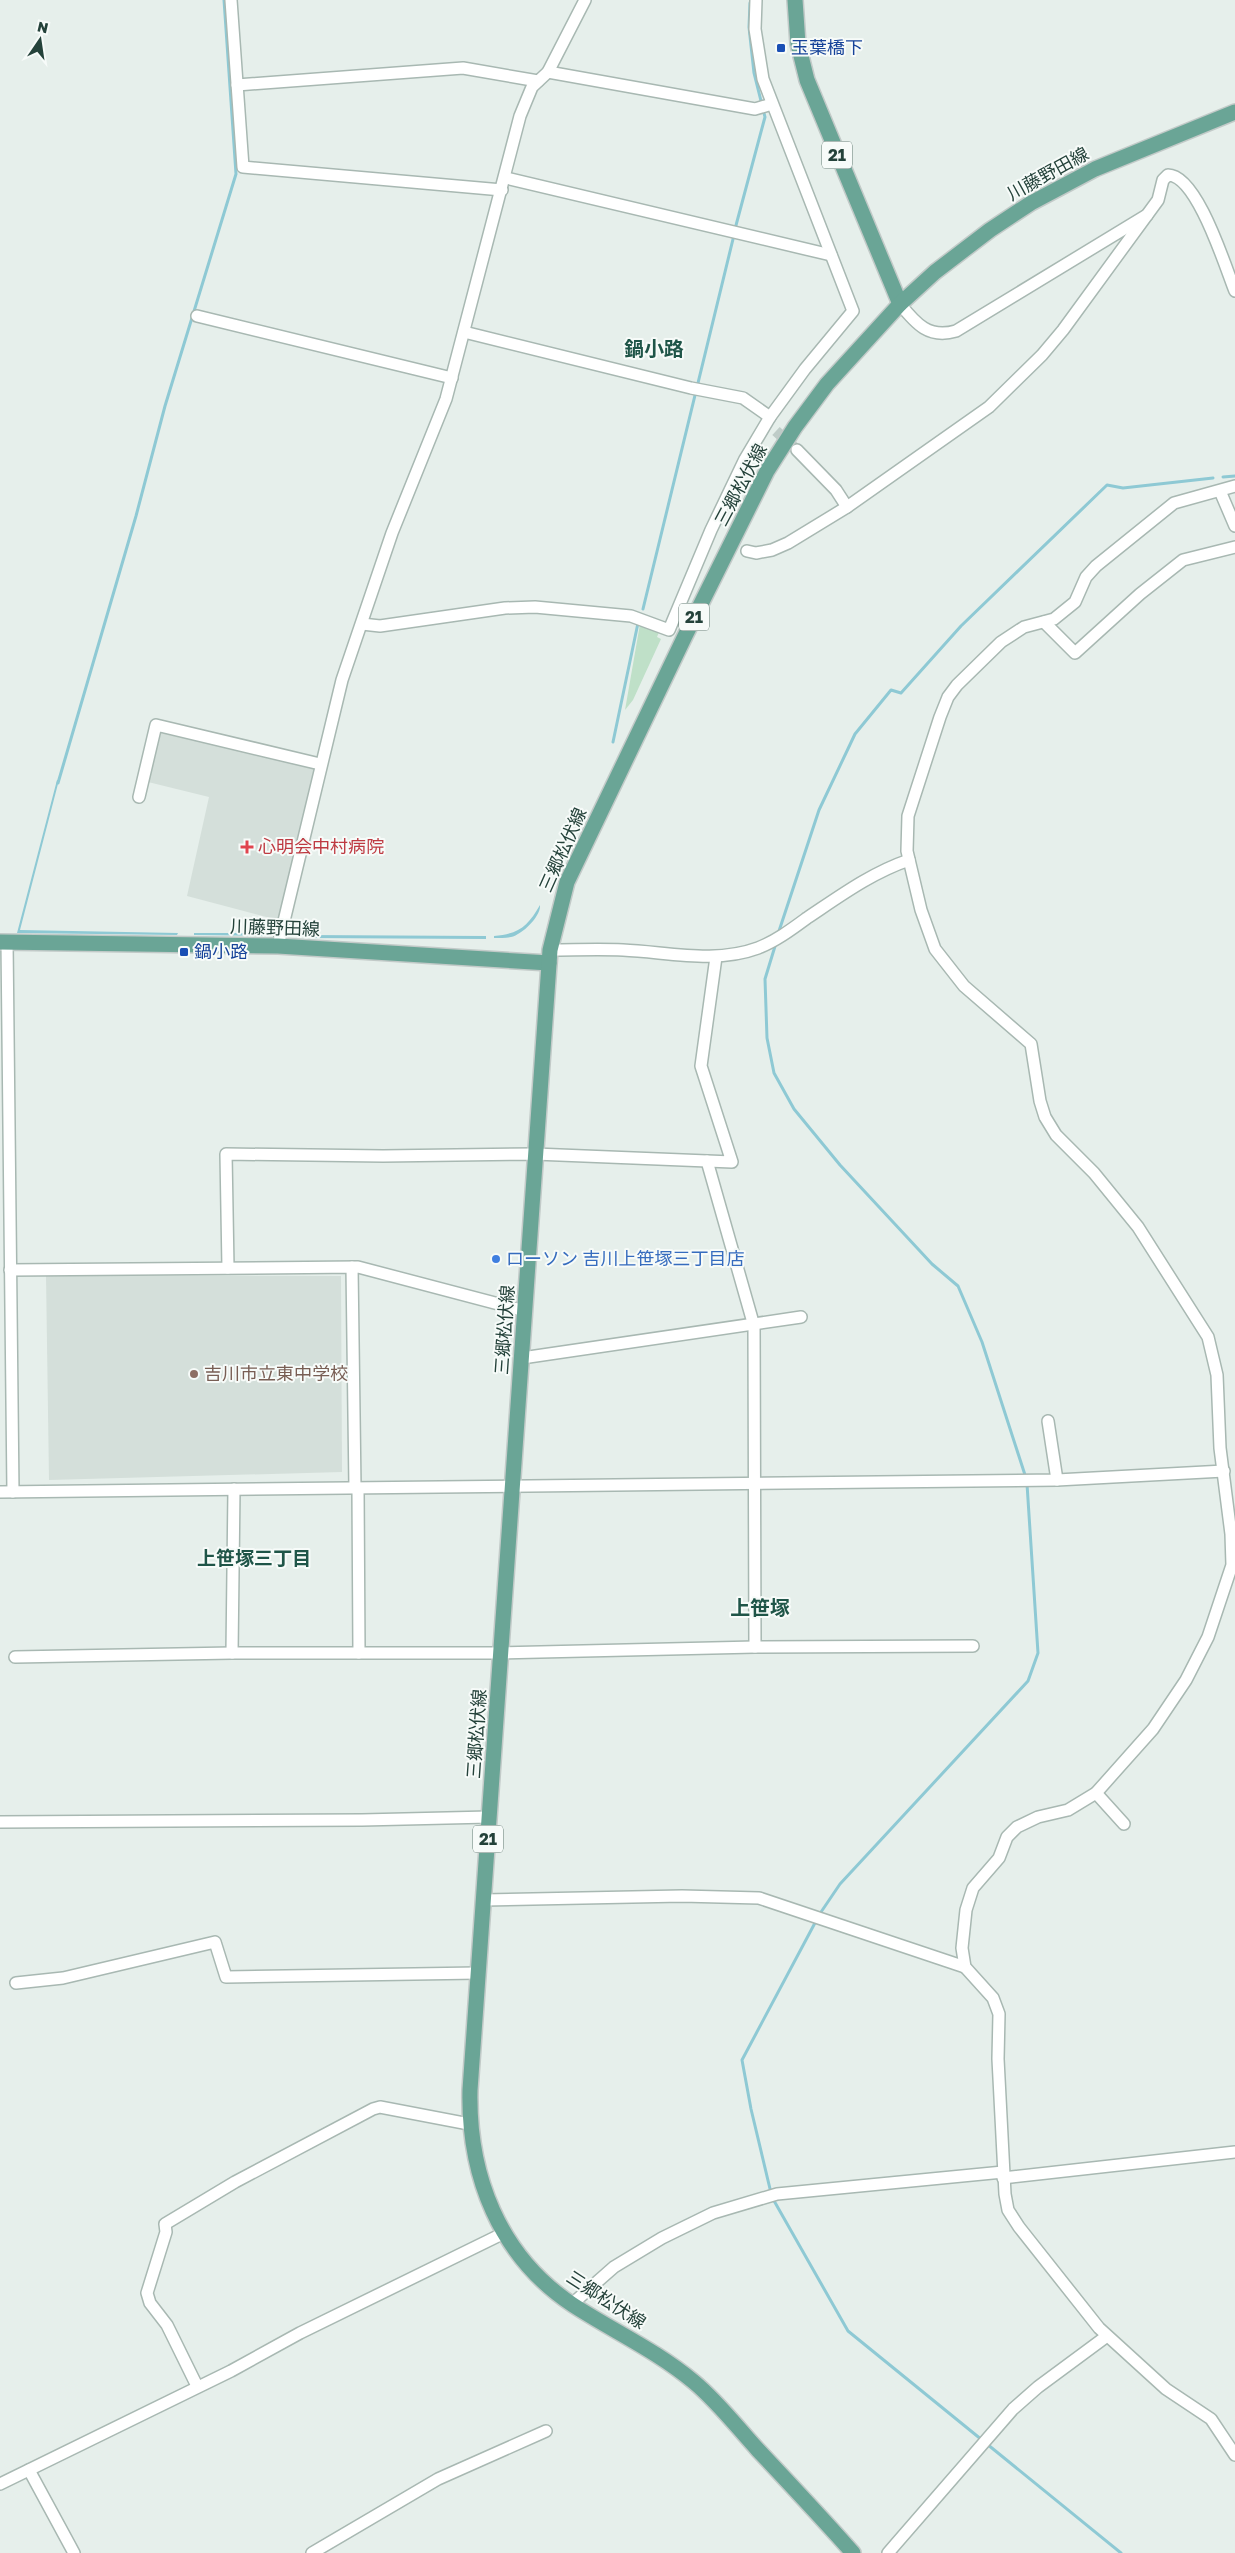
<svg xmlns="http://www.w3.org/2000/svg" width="1235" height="2553" font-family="'Golos Text','Noto Sans JP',sans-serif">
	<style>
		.built { fill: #d4dfda }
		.green { fill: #bfe0c8 }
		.water { fill: #8ec9d4 }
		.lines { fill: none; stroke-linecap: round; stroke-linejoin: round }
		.stream { stroke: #8ec9d4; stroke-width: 3 }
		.minor-tunnel { stroke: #bfccc8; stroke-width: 11; stroke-dasharray: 11 5.5; stroke-linecap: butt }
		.minor-casing { stroke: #a8b8b2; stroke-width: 14 }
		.major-casing { stroke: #c2cac8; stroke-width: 18 }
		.minor { stroke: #fff; stroke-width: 11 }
		.major { stroke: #6aa596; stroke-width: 15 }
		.transit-dot { fill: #1a4fb4; stroke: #f7fbf9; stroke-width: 2 }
		.health-dot { fill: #e0444e; stroke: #f7fbf9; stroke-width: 2 }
		.shop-dot { fill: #3f7fe0; stroke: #f7fbf9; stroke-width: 2 }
		.education-dot { fill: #8d6e63; stroke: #f7fbf9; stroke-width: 2 }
		.labels { text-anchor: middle; stroke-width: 4; stroke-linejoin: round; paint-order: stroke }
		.shield { fill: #f7fbf9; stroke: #637a73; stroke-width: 1 }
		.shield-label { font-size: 16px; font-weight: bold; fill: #24423a }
		.transit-label { font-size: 18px; fill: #164399; stroke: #f7fbf9; text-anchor: start }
		.street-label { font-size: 18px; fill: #24423a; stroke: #f7fbf9 }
		.health-label { font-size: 18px; fill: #be3a42; stroke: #f7fbf9; text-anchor: start }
		.shop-label { font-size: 18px; fill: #366cbe; stroke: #f7fbf9; text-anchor: start }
		.education-label { font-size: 18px; fill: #785e54; stroke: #f7fbf9; text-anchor: start }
		.neighbourhood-label { font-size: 19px; font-weight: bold; fill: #1f5548; stroke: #f7fbf9 }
		.quarter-label { font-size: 20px; font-weight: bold; fill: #1f5548; stroke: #f7fbf9 }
	</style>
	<rect width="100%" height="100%" fill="#e6efeb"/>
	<!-- built -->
	<g class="built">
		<polygon points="161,733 314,769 278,920 187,896 209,797 148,782"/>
		<polygon points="46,1275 341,1276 342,1472 49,1480"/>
	</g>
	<!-- green -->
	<polygon class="green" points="640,624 659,632 657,637 661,639 633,700 625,710"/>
	<!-- water -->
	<g class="water">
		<polygon points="57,780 59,780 20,930 178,933 177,935 17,933"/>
		<path d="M540,905C541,916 523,934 511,937C506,938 500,938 494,938V936C519,934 528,926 540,905Z"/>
		<polygon points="194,933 276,933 275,936 194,935"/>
		<polygon points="305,935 486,936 486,939 305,938"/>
	</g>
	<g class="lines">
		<!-- stream -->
		<g class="stream">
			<polyline points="735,229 765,117 754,73 749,27 750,3"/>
			<polyline points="1223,477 1235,476"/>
			<polyline points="643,609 734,235"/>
			<polyline points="613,742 638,623"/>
			<polyline points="58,783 136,516 165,406 236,174 224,0"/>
			<polyline points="778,934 819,810 855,734 891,690 901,693 961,626 1107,485 1123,488 1213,478"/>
			<polyline points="776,943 765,979 767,1038 774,1073 794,1109 840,1165 932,1264 958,1286 982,1342 1026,1478"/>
			<polyline points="819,1915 840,1884 1028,1681 1038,1653 1027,1484"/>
			<polyline points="771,2193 751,2109 742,2060 816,1921"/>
			<polyline points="773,2199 848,2331 1121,2553"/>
		</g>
		<!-- minor-tunnel -->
		<polyline class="minor-tunnel" points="776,431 797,450"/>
		<defs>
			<g id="minor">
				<polyline points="231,0 243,167 502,190"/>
				<polyline points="548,72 755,109 772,104"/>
				<polyline points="237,85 463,68 538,81"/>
				<polyline points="506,178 831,255"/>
				<path d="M900,304C916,324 929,339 956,331L1147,215L1158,200L1163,180L1168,175C1197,175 1225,266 1235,291"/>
				<polyline points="197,316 452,378"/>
				<polyline points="464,332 691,388 743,398 770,417"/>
				<polyline points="797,450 836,490 847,507"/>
				<polyline points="1235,486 1174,503 1096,566 1086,577 1075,602 1054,619 1024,627 1001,642 957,685 948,697 940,717 908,816 907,851 921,910 935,949 964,986 1031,1044 1040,1101 1045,1117 1056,1135 1094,1173 1138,1227 1208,1337 1217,1375 1220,1448 1231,1534 1232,1565 1208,1637 1186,1680 1153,1729 1096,1793 1068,1810 1038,1817 1017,1827 1007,1837 999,1858 973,1888 966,1910 962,1948 965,1967 993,1998 999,2014 998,2059 1005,2194 1008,2210 1019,2227 1099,2328 1166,2389 1211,2419 1235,2455"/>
				<polyline points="1220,491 1235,526"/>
				<polyline points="747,551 756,553 772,550 788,543 847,507 989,407 1042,355 1063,330 1147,215"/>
				<polyline points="1044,622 1075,653 1140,594 1183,560 1235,547"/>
				<polyline points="362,624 380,626 505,608 535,607 631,616 669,630 711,530 745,459 770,417 805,369 853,311 763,79 755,29 756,0"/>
				<polyline points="139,797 156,725 320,764"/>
				<polyline points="7,942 13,1492"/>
				<polyline points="278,946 342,680 392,533 446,399 520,116 532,87 548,72 585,0"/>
				<path d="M550,950C574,950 599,949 623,950C668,952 715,964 758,948C776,941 792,929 807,918C840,896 871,873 909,860"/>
				<polyline points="707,1161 754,1326 755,1647"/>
				<polyline points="352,1267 355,1488"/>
				<polyline points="228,1268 226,1154 383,1156 535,1154 732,1162 701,1066 716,957"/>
				<polyline points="10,1270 358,1267 525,1311"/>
				<polyline points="522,1358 801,1317"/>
				<polyline points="1048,1421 1057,1480"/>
				<polyline points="358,1488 359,1653"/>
				<polyline points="0,1492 1057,1480 1224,1471"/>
				<polyline points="232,1653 234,1489"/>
				<polyline points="15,1657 232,1653 501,1653 755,1647 973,1646"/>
				<polyline points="1096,1793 1124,1824"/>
				<polyline points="0,1822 362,1820 489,1817"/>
				<polyline points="484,1900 682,1896 759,1898 965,1967"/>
				<polyline points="16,1983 63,1978 215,1942 226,1977 478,1973"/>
				<polyline points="1003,2178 1235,2152"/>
				<polyline points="572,2304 614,2267 662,2238 713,2213 777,2194 1003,2172"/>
				<polyline points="197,2386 167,2325 150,2303 147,2293 166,2232 165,2224 235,2182 373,2109 380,2107 469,2124"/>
				<polyline points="29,2470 74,2553"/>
				<polyline points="0,2484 231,2371 300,2333 504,2233"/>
				<polyline points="312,2553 438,2479 546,2431"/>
				<polyline points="888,2553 1013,2409 1038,2387 1107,2336"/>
			</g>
			<g id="major">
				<polyline points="795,0 798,44 807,80 900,304"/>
				<polyline points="0,942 278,946 549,963"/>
				<path d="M853,2553C822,2518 790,2484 758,2450C737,2427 718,2402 694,2382C657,2351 613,2331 573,2305C499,2256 468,2175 470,2090L550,950L567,882L685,636L767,471L795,427L827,384L900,304L935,272L990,230L1031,203L1095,169L1235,112"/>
			</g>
		</defs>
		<!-- minor casing -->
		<use href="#minor" class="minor-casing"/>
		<!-- major casing -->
		<use href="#major" class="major-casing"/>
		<!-- minor -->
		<use href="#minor" class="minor"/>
		<!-- major -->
		<use href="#major" class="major"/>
	</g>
	<!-- markers -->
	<g class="transit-dot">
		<rect x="776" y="43" width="10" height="10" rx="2.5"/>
		<rect x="179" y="947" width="10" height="10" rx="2.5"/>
	</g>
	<path class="health-dot" d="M244.5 839.5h5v5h5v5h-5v5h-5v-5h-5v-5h5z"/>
	<circle class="shop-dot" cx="496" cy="1259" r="5"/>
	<circle class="education-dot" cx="194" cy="1374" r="5"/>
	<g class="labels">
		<!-- shield labels -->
		<g class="shield">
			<rect x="822" y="141.5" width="30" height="27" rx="4"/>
			<rect x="679" y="603.5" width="30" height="27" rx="4"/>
			<rect x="473" y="1825.5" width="30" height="27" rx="4"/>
		</g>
		<g class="shield-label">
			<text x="837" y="161">21</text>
			<text x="694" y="623">21</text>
			<text x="488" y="1845">21</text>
		</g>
		<!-- transit labels -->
		<g class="transit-label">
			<text x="791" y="54">玉葉橋下</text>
			<text x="194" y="958">鍋小路</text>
		</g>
		<!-- street labels -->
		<g class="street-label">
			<text transform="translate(1048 174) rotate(-29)" y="6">川藤野田線</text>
			<text transform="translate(741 485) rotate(-62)" y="6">三郷松伏線</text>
			<text transform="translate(563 850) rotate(-66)" y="6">三郷松伏線</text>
			<text transform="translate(275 928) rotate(2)" y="6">川藤野田線</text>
			<text transform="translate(505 1330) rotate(-86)" y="6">三郷松伏線</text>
			<text transform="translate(477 1734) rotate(-86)" y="6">三郷松伏線</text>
			<text transform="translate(606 2300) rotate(33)" y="6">三郷松伏線</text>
		</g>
		<!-- health labels -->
		<g class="health-label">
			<text x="258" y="853">心明会中村病院</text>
		</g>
		<!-- shop labels -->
		<g class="shop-label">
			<text x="506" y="1265">ローソン 吉川上笹塚三丁目店</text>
		</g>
		<!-- education labels -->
		<g class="education-label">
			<text x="204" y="1380">吉川市立東中学校</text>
		</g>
		<!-- neighbourhood labels -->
		<g class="neighbourhood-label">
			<text x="254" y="1565">上笹塚三丁目</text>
		</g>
		<!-- quarter labels -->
		<g class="quarter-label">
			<text x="654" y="356">鍋小路</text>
			<text x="760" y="1615">上笹塚</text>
		</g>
	</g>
	<!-- north arrow -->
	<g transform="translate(40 40) rotate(13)" stroke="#f7fbf9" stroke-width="4" paint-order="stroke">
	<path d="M0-4L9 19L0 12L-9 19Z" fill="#24423a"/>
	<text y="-8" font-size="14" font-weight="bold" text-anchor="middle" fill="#24423a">N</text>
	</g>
</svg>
